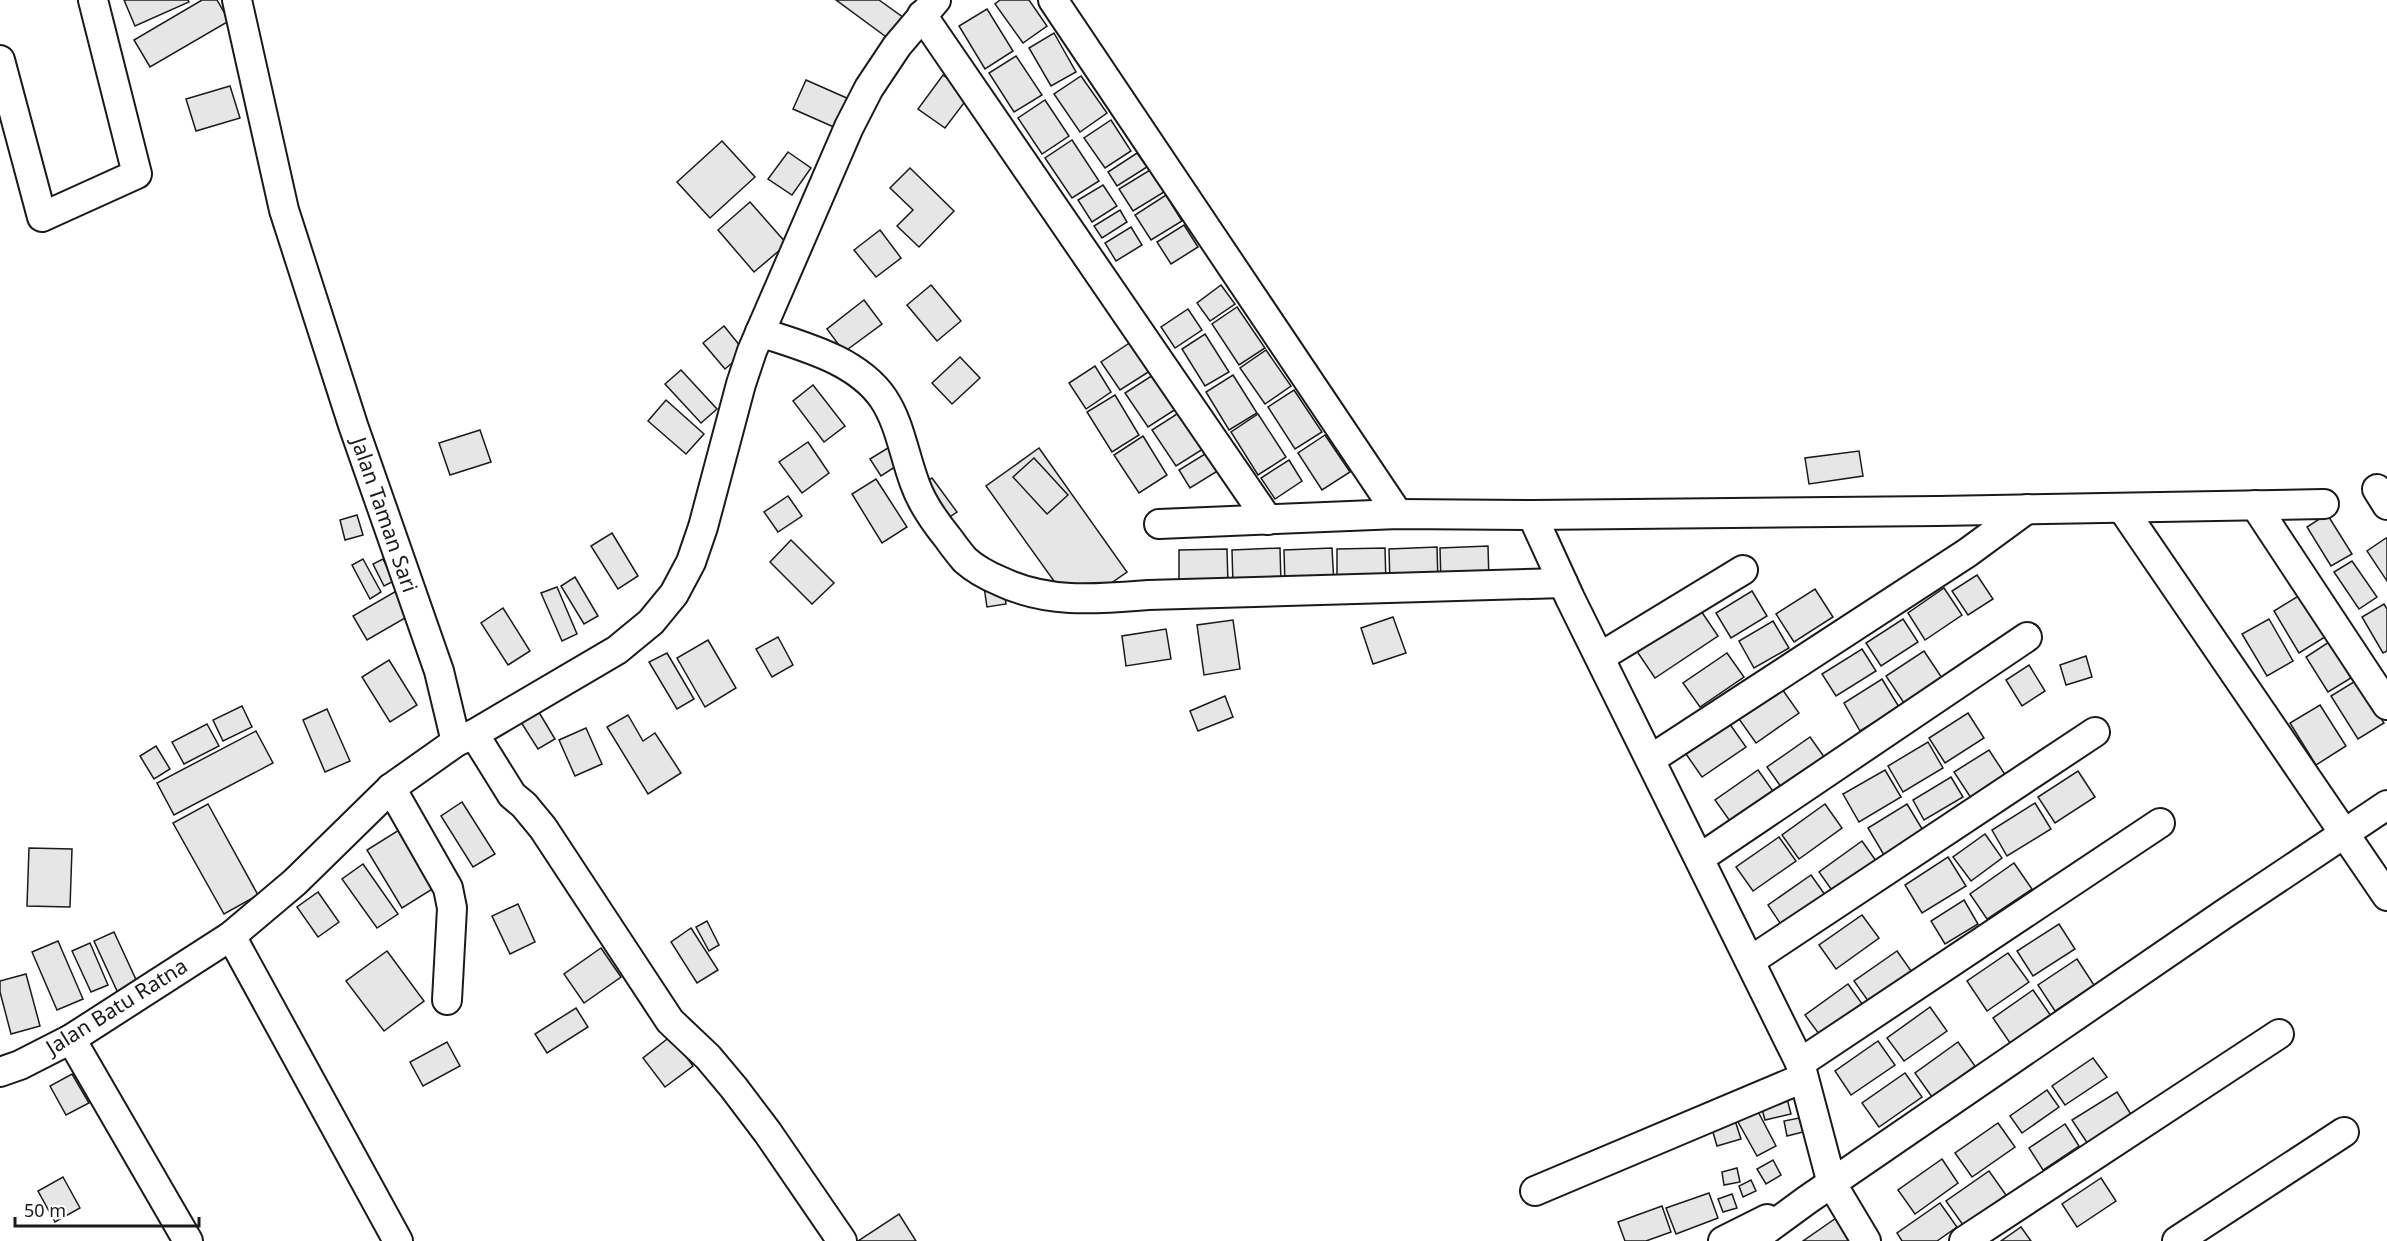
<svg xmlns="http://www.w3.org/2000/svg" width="2387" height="1241" font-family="'Noto Sans',sans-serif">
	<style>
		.building { fill: #e6e6e6; stroke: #1a1a1a; stroke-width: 1.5 }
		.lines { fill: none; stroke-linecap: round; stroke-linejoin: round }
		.minor-casing { stroke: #1a1a1a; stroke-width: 32 }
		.minor { stroke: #fff; stroke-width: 28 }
		.labels { text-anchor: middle; stroke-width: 4.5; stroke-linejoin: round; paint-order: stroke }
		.street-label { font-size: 21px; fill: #1a1a1a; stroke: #fff }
	</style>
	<rect width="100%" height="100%" fill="#fff"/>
	<!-- building -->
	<g class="building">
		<polygon points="124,0 188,0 189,2 135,26"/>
		<polygon points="202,0 217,0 229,21 150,67 134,40"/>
		<polygon points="836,0 879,0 904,18 889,39"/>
		<polygon points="1000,0 1029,0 1047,26 1023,43 995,4"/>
		<polygon points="987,9 1013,51 985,69 959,26"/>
		<polygon points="1054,33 1076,72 1051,86 1029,48"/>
		<polygon points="1016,56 1042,95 1014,112 989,73"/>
		<polygon points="943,75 970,95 945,128 918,109"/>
		<polygon points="1081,76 1107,113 1080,132 1054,94"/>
		<polygon points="806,80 849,99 836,128 793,109"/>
		<polygon points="230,86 240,118 196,131 186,99"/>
		<polygon points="1045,100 1069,136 1042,154 1018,118"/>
		<polygon points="1111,120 1131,151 1105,168 1084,138"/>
		<polygon points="1072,140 1099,181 1072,198 1045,158"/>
		<polygon points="722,141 755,177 710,218 677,182"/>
		<polygon points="788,152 811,168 792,195 768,179"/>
		<polygon points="1137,153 1147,167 1117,186 1108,172"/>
		<polygon points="910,168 954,211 919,247 897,226 913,210 890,188"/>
		<polygon points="1150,170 1164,192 1133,211 1119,189"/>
		<polygon points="1103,185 1117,206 1092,222 1078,200"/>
		<polygon points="1166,195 1182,221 1151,240 1135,215"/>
		<polygon points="750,202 787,244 754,272 718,230"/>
		<polygon points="1120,210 1127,222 1102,238 1094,226"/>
		<polygon points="1184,225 1198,247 1171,264 1157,242"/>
		<polygon points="1131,227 1142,245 1116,261 1105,243"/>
		<polygon points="880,230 901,258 876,277 854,250"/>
		<polygon points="931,285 961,321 937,341 907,305"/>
		<polygon points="1221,285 1235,304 1210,321 1197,303"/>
		<polygon points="864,300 882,324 844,352 827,329"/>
		<polygon points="1237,307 1265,348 1239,365 1212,324"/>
		<polygon points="1188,309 1202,330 1175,348 1161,327"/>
		<polygon points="724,326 745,352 725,369 703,343"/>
		<polygon points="1205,334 1229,372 1205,386 1182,349"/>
		<polygon points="1131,342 1150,371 1120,390 1101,362"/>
		<polygon points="1266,350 1291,386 1265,404 1240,368"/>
		<polygon points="960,357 980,378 952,404 932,383"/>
		<polygon points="1095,366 1111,392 1086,409 1069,383"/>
		<polygon points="681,370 717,409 701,423 665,384"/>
		<polygon points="1153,375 1176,409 1148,427 1125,393"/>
		<polygon points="1233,375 1257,413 1229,430 1206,392"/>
		<polygon points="813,385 845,426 824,442 793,401"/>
		<polygon points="1294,390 1322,432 1295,449 1268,407"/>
		<polygon points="1115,395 1139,435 1112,452 1087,412"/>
		<polygon points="666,400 704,434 686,454 648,421"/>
		<polygon points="1180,412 1203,449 1176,466 1152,430"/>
		<polygon points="1258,414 1286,457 1258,475 1231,432"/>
		<polygon points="480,430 491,462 450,475 439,443"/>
		<polygon points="1325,435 1350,472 1322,490 1298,453"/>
		<polygon points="1143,436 1167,475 1139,493 1114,455"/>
		<polygon points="808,442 829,473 802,493 779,462"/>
		<polygon points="891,446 901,463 881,476 870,459"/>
		<polygon points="1039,448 1127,572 1074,609 986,486"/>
		<polygon points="1213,449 1224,467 1190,488 1179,470"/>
		<polygon points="1859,451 1863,476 1809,484 1805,458"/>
		<polygon points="1034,458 1068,495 1047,514 1013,477"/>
		<polygon points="1289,460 1302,481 1275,499 1261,478"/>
		<polygon points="932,478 957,512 936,526 912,492"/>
		<polygon points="876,479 907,527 882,543 852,494"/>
		<polygon points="788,496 802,516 778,532 764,512"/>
		<polygon points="2327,514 2352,554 2331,566 2307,527"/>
		<polygon points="357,515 363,535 345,540 340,520"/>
		<polygon points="612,533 638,576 618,589 591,546"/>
		<polygon points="2386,538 2387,540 2387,581 2367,551"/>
		<polygon points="791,540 834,583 812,604 770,562"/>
		<polygon points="1488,546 1489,582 1441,584 1440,548"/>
		<polygon points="1437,547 1438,583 1390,585 1389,549"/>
		<polygon points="1280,548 1281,584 1233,586 1232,550"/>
		<polygon points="1332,548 1334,584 1285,586 1284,550"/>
		<polygon points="1385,548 1386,584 1337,585 1337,549"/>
		<polygon points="1227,549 1228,585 1179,587 1179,550"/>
		<polygon points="363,559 381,592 370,599 352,565"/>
		<polygon points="383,559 394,581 384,586 373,564"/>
		<polygon points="2352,561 2377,597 2359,609 2334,572"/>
		<polygon points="1977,575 1993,599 1968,615 1952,591"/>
		<polygon points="575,577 598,616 584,624 561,586"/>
		<polygon points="1002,577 1006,604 987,607 983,580"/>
		<polygon points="557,587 577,634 562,641 541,593"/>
		<polygon points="1944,588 1962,615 1925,640 1908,613"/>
		<polygon points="1815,589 1833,617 1794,642 1776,614"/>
		<polygon points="398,590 412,614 367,640 353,616"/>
		<polygon points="1752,591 1767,616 1731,638 1716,613"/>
		<polygon points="2300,595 2325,637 2299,653 2274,611"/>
		<polygon points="2384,604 2387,609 2387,651 2383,653 2362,617"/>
		<polygon points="503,608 530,651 508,665 481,623"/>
		<polygon points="1699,608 1718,636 1655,678 1636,650"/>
		<polygon points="1393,617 1406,653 1373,664 1361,628"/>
		<polygon points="1903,619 1918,642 1881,666 1866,643"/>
		<polygon points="2269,619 2293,661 2267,676 2242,634"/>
		<polygon points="1233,620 1240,669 1204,675 1197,625"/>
		<polygon points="1773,621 1789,648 1754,668 1739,641"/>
		<polygon points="1166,629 1171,659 1126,666 1122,636"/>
		<polygon points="778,637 793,665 772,677 756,649"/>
		<polygon points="708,640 736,688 705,707 677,658"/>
		<polygon points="2329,642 2351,678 2328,692 2306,657"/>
		<polygon points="1862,649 1876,671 1836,696 1822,674"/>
		<polygon points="1924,651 1942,678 1904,703 1886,676"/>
		<polygon points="667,653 694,699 677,709 649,662"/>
		<polygon points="1727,653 1744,677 1700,707 1683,683"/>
		<polygon points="2086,656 2092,677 2066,685 2060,665"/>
		<polygon points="389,660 417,705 390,722 362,677"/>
		<polygon points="2029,665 2045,691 2022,706 2006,680"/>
		<polygon points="1882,679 1899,707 1860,731 1844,703"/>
		<polygon points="2357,680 2384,723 2358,739 2331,696"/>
		<polygon points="1782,689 1799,713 1756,743 1739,719"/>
		<polygon points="1225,696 1233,717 1198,731 1190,711"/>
		<polygon points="2320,705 2346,746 2316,765 2290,723"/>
		<polygon points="242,706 252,727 223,741 213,720"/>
		<polygon points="327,709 350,761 325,772 303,720"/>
		<polygon points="537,709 555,739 538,749 519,719"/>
		<polygon points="1968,713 1984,738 1945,763 1929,738"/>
		<polygon points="628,715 643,741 655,733 681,773 648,794 607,727"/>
		<polygon points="1729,723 1746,747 1702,777 1686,754"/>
		<polygon points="207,724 219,746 184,764 172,742"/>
		<polygon points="586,728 602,764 575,776 559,740"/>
		<polygon points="256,731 273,763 174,815 157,783"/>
		<polygon points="1810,737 1827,761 1784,791 1767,767"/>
		<polygon points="1928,742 1943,768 1903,792 1888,766"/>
		<polygon points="156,746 170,769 154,779 140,756"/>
		<polygon points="1989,750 2006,776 1971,798 1954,772"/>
		<polygon points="1758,770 1775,794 1732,824 1715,800"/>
		<polygon points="1885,770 1901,797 1859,822 1843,794"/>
		<polygon points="2078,771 2095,797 2055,823 2038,797"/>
		<polygon points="1951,777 1963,797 1924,820 1913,800"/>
		<polygon points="462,802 495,854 473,867 441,816"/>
		<polygon points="2035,803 2051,829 2007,856 1992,830"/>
		<polygon points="208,804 258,895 224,914 173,823"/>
		<polygon points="1825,804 1842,828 1799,859 1782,835"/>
		<polygon points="1907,804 1927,837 1887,860 1868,828"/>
		<polygon points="399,830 434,888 402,908 367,850"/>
		<polygon points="1985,834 2002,858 1971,881 1953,857"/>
		<polygon points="1779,837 1796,861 1753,891 1736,867"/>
		<polygon points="1862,841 1879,865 1836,896 1819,872"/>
		<polygon points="29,848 72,849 70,907 27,906"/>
		<polygon points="1948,857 1966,886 1922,913 1905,885"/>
		<polygon points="2014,863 2032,889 1987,919 1970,894"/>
		<polygon points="363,864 398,914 377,928 342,879"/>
		<polygon points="1811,875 1828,899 1784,929 1768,905"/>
		<polygon points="318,892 339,922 318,937 297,907"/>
		<polygon points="1964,900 1978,924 1945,944 1931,921"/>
		<polygon points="518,904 535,942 510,954 492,916"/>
		<polygon points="1862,915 1879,938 1836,969 1819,945"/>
		<polygon points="707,921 719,945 709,951 696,927"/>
		<polygon points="2059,924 2075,949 2033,976 2017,951"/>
		<polygon points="691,928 718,970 697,983 671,942"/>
		<polygon points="114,932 138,984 118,993 94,941"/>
		<polygon points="58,941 83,999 57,1010 32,952"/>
		<polygon points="90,943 108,985 91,992 72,951"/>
		<polygon points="601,948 621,977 584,1003 564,974"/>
		<polygon points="387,951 424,1001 384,1031 346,981"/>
		<polygon points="1897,951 1914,975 1871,1005 1854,981"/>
		<polygon points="2008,953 2029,982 1987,1011 1967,981"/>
		<polygon points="2077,959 2094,985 2055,1011 2038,985"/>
		<polygon points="26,974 40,1026 11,1034 0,992 0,981"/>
		<polygon points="1848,984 1865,1008 1822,1038 1805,1015"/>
		<polygon points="2033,990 2051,1016 2010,1043 1993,1018"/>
		<polygon points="1930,1007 1947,1031 1904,1061 1887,1038"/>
		<polygon points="576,1008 588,1027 547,1053 535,1034"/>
		<polygon points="671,1036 693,1066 665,1087 643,1058"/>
		<polygon points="1878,1041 1895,1065 1851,1095 1835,1071"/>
		<polygon points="447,1042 460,1066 423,1086 410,1062"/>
		<polygon points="1958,1042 1975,1066 1932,1097 1915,1073"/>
		<polygon points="2093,1058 2107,1077 2065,1105 2052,1086"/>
		<polygon points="1905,1073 1922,1097 1879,1127 1862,1103"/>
		<polygon points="72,1074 89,1103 66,1115 50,1086"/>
		<polygon points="1784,1087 1791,1114 1765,1120 1758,1094"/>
		<polygon points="2047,1090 2059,1107 2022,1133 2010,1116"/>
		<polygon points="2117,1092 2132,1116 2088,1144 2072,1120"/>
		<polygon points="1753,1102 1776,1146 1757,1156 1733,1113"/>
		<polygon points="1731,1108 1741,1139 1717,1146 1708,1115"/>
		<polygon points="1799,1118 1803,1132 1787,1136 1784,1121"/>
		<polygon points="1998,1123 2015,1147 1972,1177 1955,1153"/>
		<polygon points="2065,1124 2079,1146 2043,1170 2029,1148"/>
		<polygon points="1942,1159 1958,1183 1915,1214 1898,1190"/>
		<polygon points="1773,1160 1781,1175 1766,1184 1757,1169"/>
		<polygon points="1737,1168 1740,1182 1724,1185 1722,1172"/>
		<polygon points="1989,1171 2006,1195 1963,1225 1946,1201"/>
		<polygon points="63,1177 80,1208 55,1222 38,1191"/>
		<polygon points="2101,1178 2116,1201 2077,1227 2062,1204"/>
		<polygon points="1751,1180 1756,1191 1743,1197 1739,1186"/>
		<polygon points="1709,1193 1718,1218 1676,1234 1666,1208"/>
		<polygon points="1732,1194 1737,1208 1723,1212 1718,1199"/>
		<polygon points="1940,1203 1957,1227 1937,1241 1902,1241 1897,1233"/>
		<polygon points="1662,1206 1671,1232 1646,1241 1625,1241 1618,1222"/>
		<polygon points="899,1214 916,1241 858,1241"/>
		<polygon points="1839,1216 1855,1241 1803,1241"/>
		<polygon points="2021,1227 2031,1241 2001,1241"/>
	</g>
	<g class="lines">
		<defs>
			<g id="minor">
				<polyline points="237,0 284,210 353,425 439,671 456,742"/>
				<polyline points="1053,0 1398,514"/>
				<polyline points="922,15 1268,520"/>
				<polyline points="0,60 42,217 137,174 93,0"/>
				<path d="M760,332C801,346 856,359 883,398C900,423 904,455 915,484C922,504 935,522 948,538C953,545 959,553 965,560C974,568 988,576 1000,581C1048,604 1097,599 1148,595L1563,583"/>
				<polyline points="2377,489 2387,505"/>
				<polyline points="2255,505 2387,705"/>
				<polyline points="2122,508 2387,896"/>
				<polyline points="1532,515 1570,598 1800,1063 1832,1184 1866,1241"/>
				<polyline points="1159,524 1398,514 1532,515 1938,511 2324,504"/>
				<polyline points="1600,657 1743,570"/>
				<polyline points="474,734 512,795 524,805 543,828 670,1021 708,1057 734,1088 768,1133 842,1241"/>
				<polyline points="1651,759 1967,553 2027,509"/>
				<polyline points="391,788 448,888 452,908 447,1000"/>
				<polyline points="1700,858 2027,637"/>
				<polyline points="231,936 398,1241"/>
				<polyline points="1750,961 2095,732"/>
				<polyline points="71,1039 188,1241"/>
				<polyline points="1800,1063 2160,823"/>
				<polyline points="0,1072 20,1065 71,1039 231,936 295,882 391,788 456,742 474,734 617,650 651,622 674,594 691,562 703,527 741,384 752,351 849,127 869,88 897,46 936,0"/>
				<polyline points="1535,1191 1803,1078"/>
				<polyline points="1723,1241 1767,1219"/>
				<polyline points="1751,1241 1807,1200 2224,914 2387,805"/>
				<polyline points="1964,1241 2279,1034"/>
				<polyline points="2177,1241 2344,1132"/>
			</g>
		</defs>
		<!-- minor casing -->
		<use href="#minor" class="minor-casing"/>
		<!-- minor -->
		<use href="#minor" class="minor"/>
	</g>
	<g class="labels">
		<!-- street labels -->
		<g class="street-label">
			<text transform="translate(384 515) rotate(71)" y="7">Jalan Taman Sari</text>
			<text transform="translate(117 1007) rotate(-32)" y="7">Jalan Batu Ratna</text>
		</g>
	</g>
	<!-- scale -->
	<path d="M15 1217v9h184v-9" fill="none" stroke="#1a1a1a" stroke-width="3"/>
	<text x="24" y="1217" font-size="18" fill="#1a1a1a" stroke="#ffffff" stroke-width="4.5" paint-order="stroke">50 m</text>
</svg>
